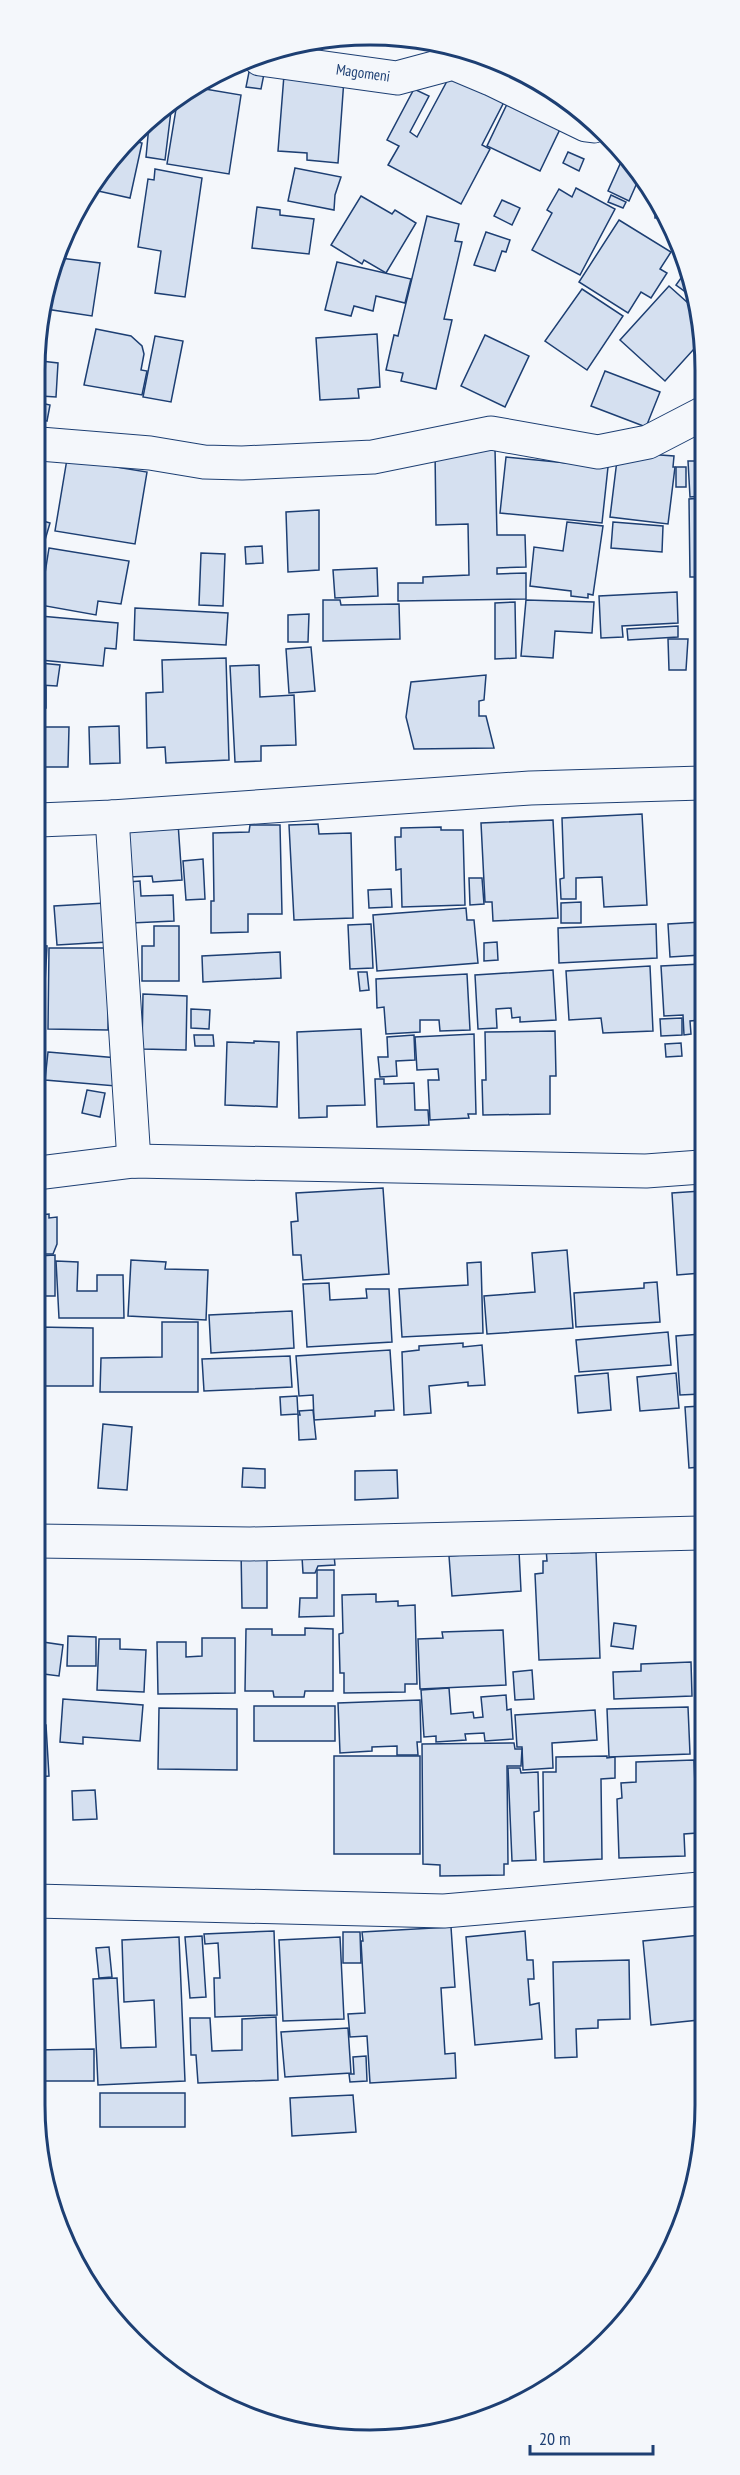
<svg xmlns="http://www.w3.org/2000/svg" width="740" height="2475" font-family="'PT Sans Narrow',sans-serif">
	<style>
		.building { fill: #d5e0f0; stroke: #1d3f73; stroke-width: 1.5 }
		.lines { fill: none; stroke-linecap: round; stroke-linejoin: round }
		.minor-casing { stroke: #1d3f73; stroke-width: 35 }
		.minor { stroke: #f4f7fb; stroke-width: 33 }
		.labels { text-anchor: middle; stroke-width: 4.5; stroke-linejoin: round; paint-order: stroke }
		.street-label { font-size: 15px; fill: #1d3f73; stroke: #f4f7fb }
		.rim { fill: none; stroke: #1d3f73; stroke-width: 3 }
	</style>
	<rect width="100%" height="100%" fill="#f4f7fb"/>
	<!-- building -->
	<g class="building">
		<polygon points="389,41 434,41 432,50"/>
		<polygon points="453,70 506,98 482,145 490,149 461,204 388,165 399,146 387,140 414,89 429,96 410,132 417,137"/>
		<polygon points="249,72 264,74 261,89 246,87"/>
		<polygon points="284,75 344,79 338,163 307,160 307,153 278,151"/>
		<polygon points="193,87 241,95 229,174 167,164 178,97 183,91"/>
		<polygon points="509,100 562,125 540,171 487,146"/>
		<polygon points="172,103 165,160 146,157 149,125"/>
		<polygon points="133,141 142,143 130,198 89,189 91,184"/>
		<polygon points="568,152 584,159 579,171 563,163"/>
		<polygon points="625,153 640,176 629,201 608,191"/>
		<polygon points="295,168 341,177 335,195 334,210 288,201"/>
		<polygon points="155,169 202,178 185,297 155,293 161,251 138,247 148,179 154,180"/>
		<polygon points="576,188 615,209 580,275 532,250 552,213 547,210 559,189 572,197"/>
		<polygon points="611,195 626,202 623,208 608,202"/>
		<polygon points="361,196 392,214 395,210 416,223 386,273 364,260 362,264 331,245"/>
		<polygon points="655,197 668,217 655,218"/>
		<polygon points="502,200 520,208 512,225 494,216"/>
		<polygon points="257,207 280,210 280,215 314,219 309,254 252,248"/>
		<polygon points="427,216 459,224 455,241 462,242 444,319 452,320 436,389 401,381 403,373 386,370 394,335 398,336"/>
		<polygon points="619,220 671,252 660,269 667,273 651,298 641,292 628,313 579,282"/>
		<polygon points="486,232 510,240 506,252 502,251 495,271 474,265"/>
		<polygon points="60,258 100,263 92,316 46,309 50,282"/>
		<polygon points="337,262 411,279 405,303 376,296 373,311 354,306 351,316 325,310"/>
		<polygon points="686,271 694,298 676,285"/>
		<polygon points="669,286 698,312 703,327 703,339 665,381 620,340"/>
		<polygon points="582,289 623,316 587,370 545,341"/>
		<polygon points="96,329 131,336 142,346 144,354 141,370 147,371 142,395 84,385"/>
		<polygon points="377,334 380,387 358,389 359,398 320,400 316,338"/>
		<polygon points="485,335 529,356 505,407 461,386"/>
		<polygon points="155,336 183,341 171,402 143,397"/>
		<polygon points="41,361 58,363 56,397 41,396"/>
		<polygon points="605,371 660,392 646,427 591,406"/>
		<polygon points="41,403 50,405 47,421 40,419"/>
		<polygon points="495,449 497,535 525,535 526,567 497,568 497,574 526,573 526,599 398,601 398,583 423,583 423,577 469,575 468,524 436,525 435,451"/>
		<polygon points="618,452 674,456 673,467 675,467 668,524 610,517"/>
		<polygon points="506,457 608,467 602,523 500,513"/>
		<polygon points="67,459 147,472 135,544 55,531"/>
		<polygon points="688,461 702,461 702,496 690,497"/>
		<rect x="676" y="467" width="10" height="20"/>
		<polygon points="702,498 702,577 690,577 689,499"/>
		<polygon points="319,510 319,570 288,572 286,512"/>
		<polygon points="40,520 50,523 40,557"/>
		<polygon points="567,522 603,526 593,595 588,594 588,598 571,596 571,591 530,586 534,547 563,551"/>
		<polygon points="613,522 663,526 662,552 611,548"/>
		<polygon points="262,546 263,563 246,564 245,547"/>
		<polygon points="49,548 129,561 121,604 98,601 96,615 40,605"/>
		<polygon points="201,553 225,554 223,606 199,605"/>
		<polygon points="377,568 378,596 335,598 333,570"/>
		<polygon points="677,592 678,623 622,626 623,637 601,638 599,596"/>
		<polygon points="323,600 340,600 341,605 399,604 400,639 323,641"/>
		<polygon points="526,600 594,602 592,633 555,631 553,658 521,656"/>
		<polygon points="515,602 516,658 495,659 495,603"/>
		<polygon points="135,608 228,613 226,645 134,640"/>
		<polygon points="309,614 308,642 288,642 288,615"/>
		<polygon points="40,616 118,623 116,649 105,648 103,666 40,660"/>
		<polygon points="678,626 678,637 628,640 627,629"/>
		<polygon points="668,639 688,639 686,670 669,670"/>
		<polygon points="311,647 315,691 289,693 286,649"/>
		<polygon points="226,658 229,760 166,763 165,747 147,748 146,693 163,692 162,660"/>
		<polygon points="40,663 60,665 57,686 40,685"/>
		<polygon points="259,665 260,697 294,695 296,745 261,746 261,761 235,762 230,666"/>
		<polygon points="486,675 484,700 479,701 479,716 486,716 494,748 414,749 406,717 411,682"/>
		<polygon points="46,687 46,708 39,708 40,688"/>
		<polygon points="119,726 120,763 90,764 89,727"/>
		<polygon points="39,727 69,727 68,767 39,767"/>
		<polygon points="642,814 647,905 604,907 602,877 576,878 576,899 561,899 560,879 564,878 562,818"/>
		<polygon points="553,820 558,918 493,921 492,902 485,902 481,823"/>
		<polygon points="178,823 182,880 153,882 152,876 128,877 125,829"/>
		<polygon points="318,824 319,834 351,833 353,918 294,920 289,825"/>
		<polygon points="250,825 280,825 282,914 248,914 248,932 211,933 211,901 214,901 213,833 249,832"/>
		<polygon points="441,827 441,830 463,830 465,905 402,907 401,869 396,870 395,837 401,837 401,828"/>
		<polygon points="203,859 205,899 186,900 183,861"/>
		<polygon points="469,878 482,878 484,904 470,905"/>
		<polygon points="140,881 141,896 173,895 174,921 131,923 128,882"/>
		<polygon points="391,889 392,907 369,908 368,890"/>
		<polygon points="581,902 581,923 561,923 561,903"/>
		<polygon points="105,903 108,942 57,945 54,906"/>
		<polygon points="466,908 467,920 474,920 478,963 377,971 373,915"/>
		<polygon points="702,922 701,955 670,957 668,924"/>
		<polygon points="371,924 373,968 350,969 348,925"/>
		<polygon points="656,924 657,958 559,963 558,928"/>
		<polygon points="154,926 179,926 179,981 142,981 142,946 154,946"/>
		<polygon points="497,942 498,960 484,961 484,943"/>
		<polygon points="39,945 47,946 44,1002 38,1002"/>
		<polygon points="49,948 109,948 108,1030 48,1029"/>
		<polygon points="280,952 281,978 203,982 202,956"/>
		<polygon points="701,964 701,1020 690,1021 691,1034 684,1035 683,1015 664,1016 661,966"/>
		<polygon points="650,966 653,1031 603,1033 601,1018 569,1020 566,971"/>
		<polygon points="553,970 556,1020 520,1022 520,1017 512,1018 511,1008 496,1009 497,1028 478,1029 475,975"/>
		<polygon points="358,972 367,972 369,990 360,991"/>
		<polygon points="467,974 470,1030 440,1031 439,1020 420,1020 420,1032 386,1034 384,1007 377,1008 376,979"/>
		<polygon points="143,994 187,996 186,1050 142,1049"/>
		<polygon points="191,1009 210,1010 209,1029 191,1028"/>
		<polygon points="682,1018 682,1035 661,1036 660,1019"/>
		<polygon points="361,1029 365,1105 327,1106 327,1117 299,1118 297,1032"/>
		<polygon points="555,1031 556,1076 550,1076 550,1114 483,1115 482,1080 486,1080 485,1032"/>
		<polygon points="474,1034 476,1114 468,1114 469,1118 430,1120 428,1080 439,1080 438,1069 417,1070 415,1037"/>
		<polygon points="194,1035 213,1035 214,1046 195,1046"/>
		<polygon points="414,1035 415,1060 396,1061 397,1076 380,1077 378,1057 388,1057 387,1037"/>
		<polygon points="254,1041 279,1042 277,1107 225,1105 227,1042 254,1043"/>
		<polygon points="681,1043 682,1056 666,1057 665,1044"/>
		<polygon points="48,1052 118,1058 116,1086 45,1080"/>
		<polygon points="375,1079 384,1079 384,1084 414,1083 415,1110 428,1110 429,1125 377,1127"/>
		<polygon points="87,1090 105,1093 100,1117 82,1113"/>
		<polygon points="383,1188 389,1274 303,1280 301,1255 293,1255 291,1222 298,1221 296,1193"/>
		<polygon points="701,1191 701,1273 677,1275 672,1193"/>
		<polygon points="49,1214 49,1218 57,1217 57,1244 53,1254 38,1254 38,1215"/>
		<polygon points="567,1250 573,1328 487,1334 484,1296 535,1292 532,1253"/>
		<polygon points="55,1255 55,1296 37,1296 38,1256"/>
		<polygon points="131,1260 166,1262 165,1269 208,1270 206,1320 128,1316"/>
		<polygon points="56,1261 78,1262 77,1291 97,1291 97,1275 123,1275 124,1318 59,1318"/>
		<polygon points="481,1262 483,1333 402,1337 399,1289 468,1285 467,1263"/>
		<polygon points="657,1282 660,1322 576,1327 574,1293 644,1288 644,1283"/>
		<polygon points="329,1283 330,1300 367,1298 366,1289 389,1289 392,1342 307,1347 303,1284"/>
		<polygon points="292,1311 294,1348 211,1353 209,1315"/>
		<polygon points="162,1322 198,1322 198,1392 100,1392 101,1358 162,1357"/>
		<polygon points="37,1327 93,1328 93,1386 37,1386"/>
		<polygon points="668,1332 671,1365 579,1372 576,1340"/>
		<polygon points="701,1334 701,1394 680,1395 676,1336"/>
		<polygon points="463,1343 463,1347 482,1345 485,1385 468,1386 468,1382 429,1386 431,1413 404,1415 402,1352 419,1350 419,1346"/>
		<polygon points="390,1350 394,1410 375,1411 375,1416 314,1420 313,1395 299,1396 296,1356"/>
		<polygon points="290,1356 292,1387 204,1391 202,1359"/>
		<polygon points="608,1373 611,1410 578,1413 575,1376"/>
		<polygon points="676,1373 679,1408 640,1411 637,1377"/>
		<polygon points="297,1396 298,1414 281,1415 280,1397"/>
		<polygon points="701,1406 700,1467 689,1468 685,1407"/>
		<polygon points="313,1410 316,1439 299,1440 298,1415 300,1415 299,1411"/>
		<polygon points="103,1424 132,1427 127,1490 98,1488"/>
		<polygon points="243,1468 265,1469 265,1488 242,1487"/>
		<polygon points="397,1470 398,1498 355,1500 355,1471"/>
		<polygon points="571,1547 571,1553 596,1552 600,1658 539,1660 535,1574 543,1573 543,1561 547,1561 546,1548"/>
		<polygon points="241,1550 267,1556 267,1608 242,1608"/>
		<polygon points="519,1551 521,1591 452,1596 449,1556"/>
		<polygon points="334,1555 335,1565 318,1566 315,1573 303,1573 302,1557"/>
		<polygon points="317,1570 334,1570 334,1616 299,1617 300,1598 317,1598"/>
		<polygon points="376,1594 376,1602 398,1601 398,1606 415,1605 417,1684 405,1684 405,1692 344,1693 344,1673 340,1673 339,1634 343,1633 342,1595"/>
		<polygon points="614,1623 636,1626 633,1649 611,1646"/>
		<polygon points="305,1628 333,1629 333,1691 305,1691 304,1697 274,1697 273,1691 245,1691 246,1629 272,1629 272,1635 305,1635"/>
		<polygon points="503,1630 506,1685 420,1689 418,1639 443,1638 442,1632"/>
		<polygon points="68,1636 96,1637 96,1666 67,1666"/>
		<polygon points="202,1638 235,1638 235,1693 158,1694 157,1642 186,1642 186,1657 202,1656"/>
		<polygon points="99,1639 120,1639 120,1649 146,1650 144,1692 97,1690"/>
		<polygon points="36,1641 63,1645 59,1676 36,1673"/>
		<polygon points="691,1662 692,1696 614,1699 613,1672 641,1671 641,1664"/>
		<polygon points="532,1670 534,1699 515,1700 513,1672"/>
		<polygon points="449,1688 451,1714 473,1712 474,1718 483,1717 481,1697 506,1695 507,1710 511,1709 513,1739 485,1741 484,1733 465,1734 466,1740 436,1742 436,1736 424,1737 421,1690"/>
		<polygon points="63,1699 143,1705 140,1741 83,1737 83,1744 60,1742"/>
		<polygon points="420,1700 421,1742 417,1742 418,1755 397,1755 397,1746 372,1747 372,1751 340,1753 338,1703"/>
		<rect x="254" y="1706" width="81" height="35"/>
		<polygon points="688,1707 690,1754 609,1757 607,1709"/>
		<polygon points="159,1708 237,1709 237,1770 158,1769"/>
		<polygon points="595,1710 597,1740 552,1743 553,1768 523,1770 522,1747 517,1747 515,1715"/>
		<polygon points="46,1725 49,1776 36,1777 36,1726"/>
		<polygon points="514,1743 515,1749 522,1749 521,1766 507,1766 508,1864 504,1864 504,1875 440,1876 440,1865 423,1864 422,1744"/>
		<rect x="334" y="1756" width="86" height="98"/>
		<polygon points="607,1756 607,1758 615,1757 615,1778 601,1779 602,1859 544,1862 543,1772 556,1772 556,1757"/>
		<polygon points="694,1760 697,1833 684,1834 685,1856 619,1858 617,1799 622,1798 621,1783 636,1782 636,1762"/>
		<polygon points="508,1768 520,1768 521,1773 538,1772 539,1811 534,1812 536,1860 512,1861"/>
		<polygon points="95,1790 97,1819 73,1820 72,1791"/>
		<polygon points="451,1927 455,1987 441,1988 445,2054 455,2053 456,2078 370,2083 367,2036 350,2037 348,2014 365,2013 361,1941 363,1941 362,1932"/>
		<polygon points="274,1931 277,2015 215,2017 214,1978 220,1978 218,1943 205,1944 204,1934"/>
		<polygon points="525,1931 527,1960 533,1960 534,1979 528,1979 530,2005 539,2003 542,2039 475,2045 466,1937"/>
		<polygon points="343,1932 360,1932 361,1963 343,1963"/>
		<polygon points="700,1935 699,2020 651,2025 643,1941"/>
		<polygon points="202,1936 206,1997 190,1998 185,1937"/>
		<polygon points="179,1937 185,2081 98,2085 93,1979 117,1978 121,2048 156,2047 154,2000 124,2002 122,1940"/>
		<polygon points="340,1937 344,2019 283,2021 279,1940"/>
		<polygon points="109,1947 112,1977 99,1978 96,1948"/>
		<polygon points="629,1960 630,2019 598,2020 598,2028 576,2029 577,2057 555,2058 553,1962"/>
		<polygon points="276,2017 278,2080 198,2083 196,2055 191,2055 190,2018 210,2018 212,2051 242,2050 242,2019"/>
		<polygon points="348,2028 351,2073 285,2077 281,2032"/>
		<polygon points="94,2049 94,2081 35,2081 35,2050"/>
		<polygon points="366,2056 367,2081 350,2082 349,2074 354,2074 353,2057"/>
		<rect x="100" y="2093" width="85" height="34"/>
		<polygon points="353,2095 356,2132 292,2136 290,2098"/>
	</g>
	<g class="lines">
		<defs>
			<g id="minor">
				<polyline points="260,59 397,78 453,63 491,79 586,125 594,126"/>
				<polyline points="40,444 150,453 204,462 242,463 373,457 491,433 598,452 648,442 702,414"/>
				<polyline points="112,817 134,1161"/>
				<polyline points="39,820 112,817 530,788 702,783"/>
				<polyline points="38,1173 134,1161 646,1171 701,1167"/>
				<polyline points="37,1541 250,1544 700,1533"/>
				<polyline points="35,1901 444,1911 700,1889"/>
			</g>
		</defs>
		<!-- minor casing -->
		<use href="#minor" class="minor-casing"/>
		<!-- minor -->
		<use href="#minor" class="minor"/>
	</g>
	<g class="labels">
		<!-- street labels -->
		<g class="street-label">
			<text transform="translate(363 73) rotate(8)" y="5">Magomeni</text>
		</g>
	</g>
	<!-- crop -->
	<path d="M0 0H740V2475H0ZM370 45H370A325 325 0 0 1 695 370V2105A325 325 0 0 1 370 2430H370A325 325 0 0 1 45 2105V370A325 325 0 0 1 370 45Z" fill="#f4f7fb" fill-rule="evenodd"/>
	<path class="rim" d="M370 45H370A325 325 0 0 1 695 370V2105A325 325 0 0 1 370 2430H370A325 325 0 0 1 45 2105V370A325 325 0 0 1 370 45Z"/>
	<!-- scale -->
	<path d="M530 2445v9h123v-9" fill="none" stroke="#1d3f73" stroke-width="3"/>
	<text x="539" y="2445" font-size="18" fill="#1d3f73" stroke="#f4f7fb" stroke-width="4.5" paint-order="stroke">20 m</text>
</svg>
